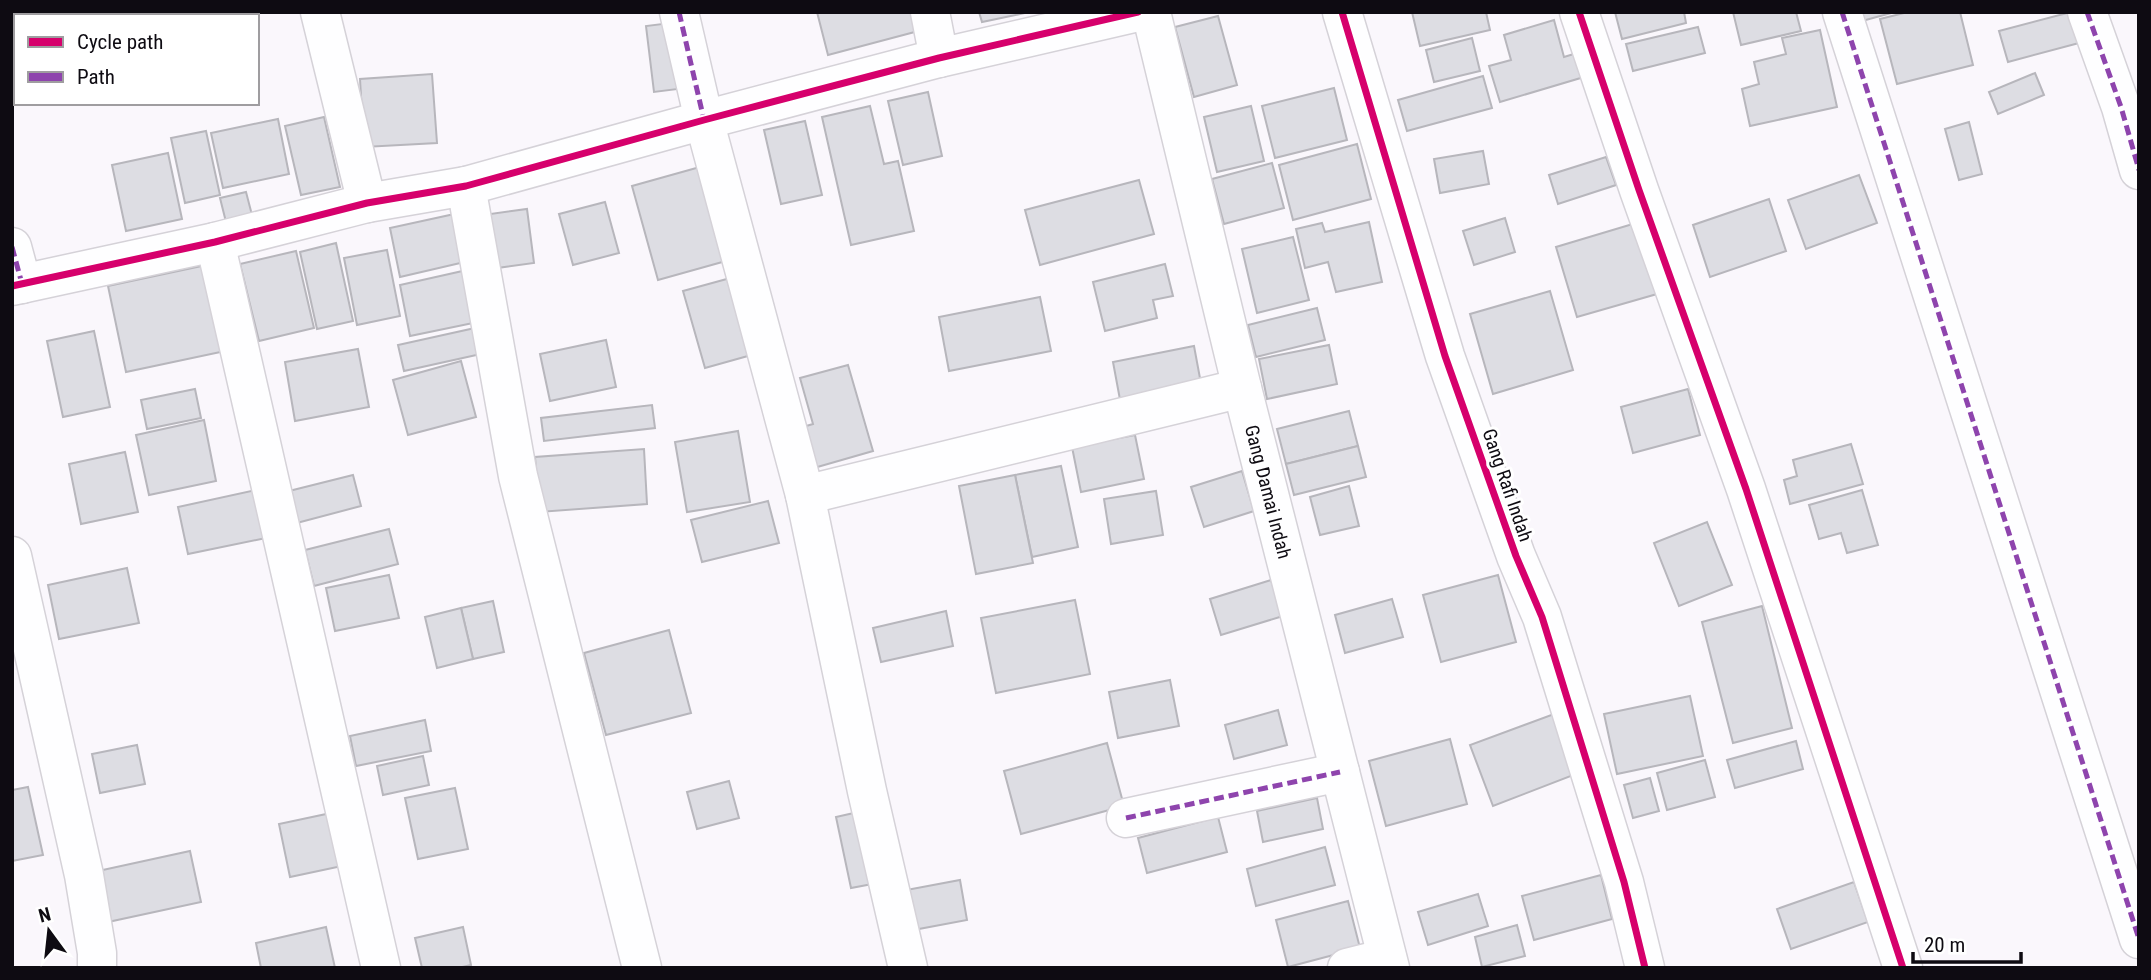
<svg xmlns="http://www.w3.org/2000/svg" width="2151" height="980" font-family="'Roboto Condensed',sans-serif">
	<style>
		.building { fill: #dddde3; stroke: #b7b6bc; stroke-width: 2 }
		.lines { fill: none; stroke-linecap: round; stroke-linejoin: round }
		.street-casing { stroke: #d5d2d8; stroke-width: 41 }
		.street { stroke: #fefeff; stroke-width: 38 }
		.quiet { stroke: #8e44ad; stroke-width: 5; stroke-dasharray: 10 5; stroke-linecap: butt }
		.cycleway-casing { stroke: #fff; stroke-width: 11 }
		.cycleway { stroke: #d6006c; stroke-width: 7 }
		.labels { text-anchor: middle; stroke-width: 6; stroke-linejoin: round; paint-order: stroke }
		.street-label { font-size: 19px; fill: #0e0b12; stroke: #fff }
	</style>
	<rect width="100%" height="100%" fill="#faf7fc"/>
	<!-- building -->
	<g class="building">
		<polygon points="817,12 921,12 926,29 828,55"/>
		<polygon points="979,12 1025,12 1025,13 982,22"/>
		<polygon points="1412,12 1486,12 1490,30 1420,46"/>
		<polygon points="1615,12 1684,12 1686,23 1622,39"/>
		<polygon points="1733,12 1796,12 1801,31 1741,45"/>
		<polygon points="1860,12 1895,12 1862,21"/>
		<polygon points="1908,12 1960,12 1973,65 1897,84 1880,19"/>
		<polygon points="2071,12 2079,43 2008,62 1999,31"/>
		<polygon points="1218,16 1237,85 1194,97 1175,27"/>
		<polygon points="1554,20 1564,57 1577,53 1584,77 1500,102 1489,66 1511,60 1504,35"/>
		<polygon points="670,23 678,89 654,92 646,26"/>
		<polygon points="1698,27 1705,53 1633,71 1626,44"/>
		<polygon points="1820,30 1837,107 1750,126 1742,89 1759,84 1754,62 1786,54 1782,38"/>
		<polygon points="1472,38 1480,71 1434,82 1426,50"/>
		<polygon points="2035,73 2044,95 1998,114 1989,92"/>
		<polygon points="432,74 437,143 364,147 360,79"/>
		<polygon points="1483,76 1492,108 1407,131 1398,100"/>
		<polygon points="1334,88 1347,140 1275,158 1262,106"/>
		<polygon points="928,92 942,156 903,165 888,101"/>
		<polygon points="870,106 884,164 898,161 914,231 851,245 822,117"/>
		<polygon points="1251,106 1264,161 1217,172 1204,117"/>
		<polygon points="324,117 340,187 301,195 285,126"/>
		<polygon points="278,119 289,174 223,188 211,133"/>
		<polygon points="805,121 822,195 781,204 764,130"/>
		<polygon points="1969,122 1982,174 1959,180 1945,129"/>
		<polygon points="206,131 220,195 185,203 171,138"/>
		<polygon points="1357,144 1371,199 1293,220 1279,165"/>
		<polygon points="1483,151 1489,184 1440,193 1434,159"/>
		<polygon points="168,153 182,219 126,231 112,165"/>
		<polygon points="1606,157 1616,185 1558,204 1549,175"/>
		<polygon points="1272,163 1284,208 1224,224 1212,179"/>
		<polygon points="707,165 733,259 658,280 632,186"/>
		<polygon points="1859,175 1877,223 1806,249 1788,200"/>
		<polygon points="1139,180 1154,234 1040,265 1025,210"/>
		<polygon points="246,192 252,215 226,222 220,198"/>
		<polygon points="1769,199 1786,251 1710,277 1693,225"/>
		<polygon points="605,202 619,253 573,265 559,214"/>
		<polygon points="527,209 534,263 497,268 490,214"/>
		<polygon points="459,213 469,261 400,277 390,228"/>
		<polygon points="1505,218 1515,252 1474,265 1463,231"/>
		<polygon points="1369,222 1382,282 1336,292 1328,262 1305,268 1296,229 1322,223 1325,232"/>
		<polygon points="1636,223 1657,294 1577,317 1556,247"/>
		<polygon points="1293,237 1309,300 1257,313 1242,249"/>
		<polygon points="336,243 353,321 317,329 300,252"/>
		<polygon points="387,250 400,316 357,325 344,258"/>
		<polygon points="296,251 314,328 259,341 240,264"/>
		<polygon points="211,264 230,350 126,372 108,286"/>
		<polygon points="1165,264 1173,296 1153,300 1157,318 1105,331 1093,282"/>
		<polygon points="467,270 478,322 410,336 400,285"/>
		<polygon points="734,277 755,354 705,368 683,291"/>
		<polygon points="1550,291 1573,370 1493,394 1470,314"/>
		<polygon points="1040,297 1051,351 949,371 939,317"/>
		<polygon points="1317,308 1325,340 1256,357 1248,325"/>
		<polygon points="484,326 490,352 404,371 398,345"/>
		<polygon points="94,331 110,407 63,417 47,341"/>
		<polygon points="606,340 616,387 550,401 540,354"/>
		<polygon points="1329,345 1337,384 1267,399 1259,359"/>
		<polygon points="1194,346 1202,389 1121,405 1113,362"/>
		<polygon points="358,349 369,407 295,421 285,362"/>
		<polygon points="461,361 476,417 408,435 393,380"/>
		<polygon points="848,365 873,451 807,470 796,429 813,424 800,378"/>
		<polygon points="195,389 201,418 147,429 141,400"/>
		<polygon points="1688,389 1700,435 1633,453 1621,407"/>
		<polygon points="652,405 655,428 544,441 541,418"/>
		<polygon points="1349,411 1358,446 1286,464 1277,429"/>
		<polygon points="204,420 216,481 149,495 136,435"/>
		<polygon points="738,431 750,502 687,512 675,442"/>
		<polygon points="1135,435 1144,479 1081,492 1072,447"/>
		<polygon points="1851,444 1863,484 1790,504 1784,480 1797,476 1793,460"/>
		<polygon points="1358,446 1366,477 1294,495 1286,464"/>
		<polygon points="644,449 647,504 539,512 535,457"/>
		<polygon points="125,452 138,512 81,524 69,464"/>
		<polygon points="1061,466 1078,547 1032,557 1015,475"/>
		<polygon points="1242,471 1254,511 1204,527 1191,487"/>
		<polygon points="353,475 361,506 293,524 285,492"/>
		<polygon points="1015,475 1033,563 976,574 959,486"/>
		<polygon points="1349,486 1359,526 1320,535 1310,497"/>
		<polygon points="261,489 271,537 188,554 178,507"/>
		<polygon points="1862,490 1878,545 1847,553 1841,533 1819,539 1809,505"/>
		<polygon points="1156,491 1163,535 1111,544 1104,499"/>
		<polygon points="768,501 779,543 702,562 691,520"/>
		<polygon points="1707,522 1732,585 1679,606 1654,543"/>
		<polygon points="389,529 398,564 314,586 305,550"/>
		<polygon points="127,568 139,623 59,639 48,585"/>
		<polygon points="389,575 399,618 335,631 326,588"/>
		<polygon points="1498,575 1516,642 1441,662 1423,595"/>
		<polygon points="1271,580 1283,616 1221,635 1210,599"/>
		<polygon points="1392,599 1403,637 1345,653 1335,615"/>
		<polygon points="1075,600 1090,674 996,693 981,618"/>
		<polygon points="493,601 504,652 473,659 461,608"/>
		<polygon points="1762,606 1792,728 1733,743 1702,622"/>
		<polygon points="461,608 473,659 437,668 425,617"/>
		<polygon points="946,611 953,646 881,662 873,628"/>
		<polygon points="669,630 691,713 606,735 584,653"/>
		<polygon points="1170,680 1179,726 1118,738 1109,692"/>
		<polygon points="1690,696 1703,756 1617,774 1604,714"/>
		<polygon points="1278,710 1287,745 1234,759 1225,725"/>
		<polygon points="1554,714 1576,774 1493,806 1470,745"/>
		<polygon points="425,720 431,751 356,766 350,736"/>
		<polygon points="1450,739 1467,804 1386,826 1369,761"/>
		<polygon points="1796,741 1803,769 1735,788 1727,760"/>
		<polygon points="1107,743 1124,806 1021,834 1004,771"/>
		<polygon points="137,745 145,784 100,793 92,754"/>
		<polygon points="423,756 429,785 383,795 377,766"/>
		<polygon points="1705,760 1715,797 1667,810 1657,773"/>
		<polygon points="1650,778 1659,811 1633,818 1624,785"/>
		<polygon points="729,781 739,818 697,829 687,792"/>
		<polygon points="28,787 43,855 12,861 12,790"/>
		<polygon points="455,788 468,849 418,859 405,798"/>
		<polygon points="1317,798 1323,829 1263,842 1257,811"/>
		<polygon points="867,810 883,882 851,888 836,817"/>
		<polygon points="331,813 342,866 290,877 279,824"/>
		<polygon points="1218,817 1227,852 1147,873 1138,838"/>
		<polygon points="1325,847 1335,885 1256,906 1247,869"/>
		<polygon points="190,851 201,902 108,922 98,871"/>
		<polygon points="1601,875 1612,919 1534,940 1522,896"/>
		<polygon points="960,880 967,920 908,931 901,891"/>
		<polygon points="1854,882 1868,922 1791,949 1777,909"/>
		<polygon points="1478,894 1488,926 1428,945 1418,912"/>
		<polygon points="1348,901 1360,948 1288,967 1276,920"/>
		<polygon points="1517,925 1525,956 1482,967 1475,937"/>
		<polygon points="326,927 335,968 261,968 256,943"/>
		<polygon points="463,927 471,965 458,968 422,968 415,938"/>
	</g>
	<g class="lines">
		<defs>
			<g id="street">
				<polyline points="320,12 367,203"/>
				<polyline points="679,12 704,120 805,495 867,791 908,968"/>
				<polyline points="930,12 939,58"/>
				<path id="s1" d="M1151,12L1242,388L1390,968"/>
				<polyline points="1342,12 1445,356 1516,556 1542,617 1624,882 1645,968"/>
				<polyline points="1579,12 1639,190 1746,489 1903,968"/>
				<polyline points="1842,12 2139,939"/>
				<polyline points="2087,12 2121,107 2139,170"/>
				<polyline points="466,186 518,476 642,968"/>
				<polyline points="215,242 381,968"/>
				<polyline points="12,247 22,284"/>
				<polyline points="12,286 215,242 367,203 466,186 704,120 939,58 1138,12"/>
				<polyline points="805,495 1242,388"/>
				<polyline points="12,556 84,875 97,953 97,968"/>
				<polyline points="1126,818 1340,772"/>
				<polyline points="1347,968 1387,958"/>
			</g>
		</defs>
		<!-- street casing -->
		<use href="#street" class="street-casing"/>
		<!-- street -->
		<use href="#street" class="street"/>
		<!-- quiet -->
		<g class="quiet">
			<polyline points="679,12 704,120"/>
			<polyline points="1842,12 2139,939"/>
			<polyline points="2087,12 2121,107 2139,170"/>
			<polyline points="12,247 22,284"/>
			<polyline points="1126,818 1340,772"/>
		</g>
		<defs>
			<g id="cycleway">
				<polyline points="1342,12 1445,356 1516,556 1542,617 1624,882 1645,968"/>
				<polyline points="1579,12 1639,190 1746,489 1903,968"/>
				<polyline points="12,286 215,242 367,203 466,186 704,120 939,58 1138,12"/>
			</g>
		</defs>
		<!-- cycleway casing -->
		<use href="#cycleway" class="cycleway-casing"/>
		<!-- cycleway -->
		<use href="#cycleway" class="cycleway"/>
	</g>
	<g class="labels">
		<!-- street labels -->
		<g class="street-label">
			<text transform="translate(1508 485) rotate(71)" y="7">Gang Rafi Indah</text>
			<text dy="7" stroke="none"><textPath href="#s1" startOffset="494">Gang Damai Indah</textPath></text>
		</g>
	</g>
	<!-- border -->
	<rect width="2151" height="980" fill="none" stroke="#0e0b12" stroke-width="28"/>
	<!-- legend -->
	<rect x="14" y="14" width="245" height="91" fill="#ffffff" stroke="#9f9da0" stroke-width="2"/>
	<rect x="28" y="37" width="35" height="10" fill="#d6006c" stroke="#9f9da0" stroke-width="2"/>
	<text x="77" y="49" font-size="21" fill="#0e0b12">Cycle path</text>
	<rect x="28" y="72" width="35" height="10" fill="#8e44ad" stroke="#9f9da0" stroke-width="2"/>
	<text x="77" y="84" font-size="21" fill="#0e0b12">Path</text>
	<!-- north arrow -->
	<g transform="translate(49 931) rotate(345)" stroke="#ffffff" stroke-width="5" paint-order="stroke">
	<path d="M0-5L12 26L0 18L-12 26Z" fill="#0e0b12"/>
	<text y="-10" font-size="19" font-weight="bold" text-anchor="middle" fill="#0e0b12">N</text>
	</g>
	<!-- scale -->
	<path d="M1913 952v10h108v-10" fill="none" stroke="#0e0b12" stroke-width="3.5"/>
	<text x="1924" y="952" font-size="21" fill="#0e0b12" stroke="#ffffff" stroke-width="5" paint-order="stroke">20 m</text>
</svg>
